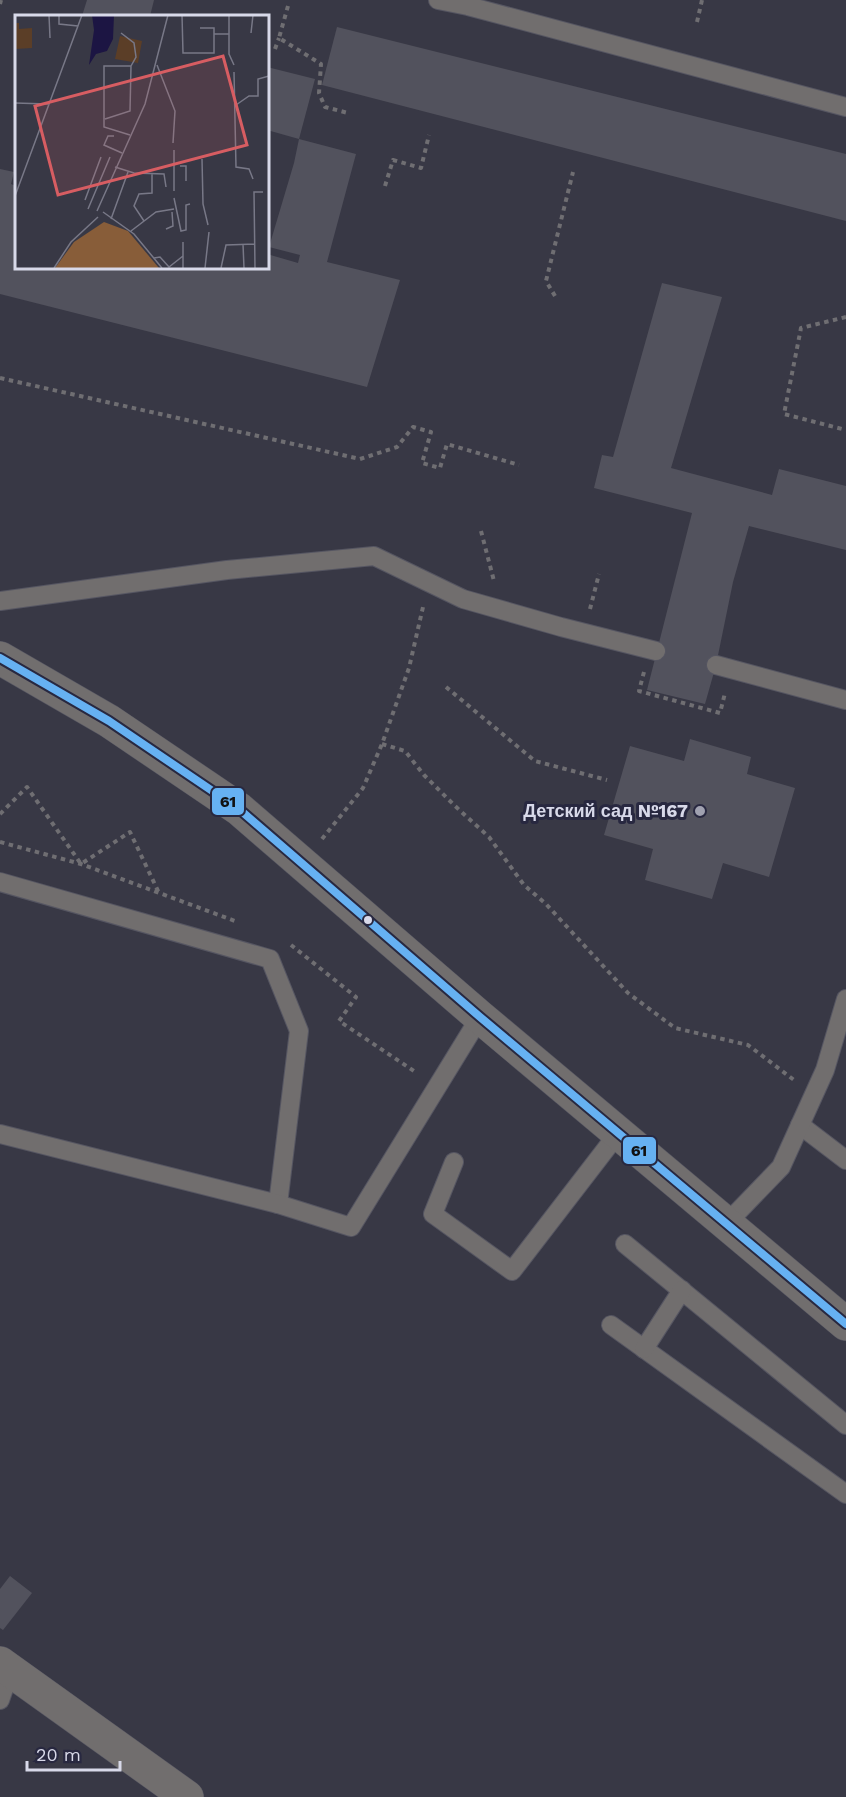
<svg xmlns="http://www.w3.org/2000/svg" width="846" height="1797" font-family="'Work Sans',sans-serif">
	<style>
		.building { fill: #52525d }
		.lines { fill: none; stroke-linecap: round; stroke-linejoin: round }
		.service-casing { stroke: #565662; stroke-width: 20 }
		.minor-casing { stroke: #565662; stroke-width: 34 }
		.tertiary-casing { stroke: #565662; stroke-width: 34 }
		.path { stroke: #6f6e72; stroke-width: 4; stroke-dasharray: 4.5 4.5; stroke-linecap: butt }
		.service { stroke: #716e6e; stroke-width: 18 }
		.minor { stroke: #716e6e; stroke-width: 33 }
		.tertiary { stroke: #716e6e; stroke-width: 33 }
		.bus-1-casing { stroke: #282840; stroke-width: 12 }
		.bus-1 { stroke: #66b1f2; stroke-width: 8 }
		.poi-dot { fill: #a0a1b0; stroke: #282840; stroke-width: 2 }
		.bus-dot { fill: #d8d9e9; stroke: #282840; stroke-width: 2 }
		.labels { text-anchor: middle; stroke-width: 6; stroke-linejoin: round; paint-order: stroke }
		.poi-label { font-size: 18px; font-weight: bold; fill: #d8d9e9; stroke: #282840; text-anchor: end }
		.inset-road { fill: none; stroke: #787887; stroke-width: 1.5 }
		.view { fill: #d75d62; fill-opacity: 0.15; stroke: #d75d62; stroke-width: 3 }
		.inset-edge { fill: none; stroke: #d8d9e9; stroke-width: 3 }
		.line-badge { stroke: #282840; stroke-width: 2 }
		.pale-badge-label { font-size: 16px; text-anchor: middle; font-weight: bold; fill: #111 }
	</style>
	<rect width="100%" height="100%" fill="#383845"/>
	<!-- building -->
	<g class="building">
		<polygon points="87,0 154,0 150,16 82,16"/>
		<polygon points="337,27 846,154 846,221 322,85"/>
		<polygon points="267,67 315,79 299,139 267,130"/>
		<polygon points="299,139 356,154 327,262 400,280 367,387 0,294 0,169 14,172 11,184 16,186 16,267 267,267 267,254 298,263 300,255 269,247 294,163"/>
		<polygon points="662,283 722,297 671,468 772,495 779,469 846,486 846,550 749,526 733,582 716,665 705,704 647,690 692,513 594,488 602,455 613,457"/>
		<polygon points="690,739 751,757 747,774 795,788 769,877 723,863 712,899 645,880 653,849 604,835 630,746 684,761"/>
		<polygon points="10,1576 32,1593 3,1630 0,1628 0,1589"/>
	</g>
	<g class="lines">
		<defs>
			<g id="service">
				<polyline points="438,0 468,6 846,107"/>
				<polyline points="0,601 227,570 374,556 463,599 561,627 656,651"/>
				<polyline points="716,665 846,700"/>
				<polyline points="0,882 270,959 299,1031 278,1204"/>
				<polyline points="800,1125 846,1160"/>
				<polyline points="0,1134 278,1204 351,1227 480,1017"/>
				<polyline points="454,1162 433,1214 512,1271 619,1132"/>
				<polyline points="727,1223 781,1167 825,1070 846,999"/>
				<polyline points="625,1244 846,1425"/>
				<polyline points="611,1325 846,1494"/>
				<polyline points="644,1349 682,1290"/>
				<polyline points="0,1700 10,1671"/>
			</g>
			<polyline id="minor" points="0,658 109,721 239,809 480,1017 846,1324"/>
			<polyline id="tertiary" points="0,1663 187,1797"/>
		</defs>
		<!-- service casing -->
		<use href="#service" class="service-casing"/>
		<!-- minor casing -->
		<use href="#minor" class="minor-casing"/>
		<!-- tertiary casing -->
		<use href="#tertiary" class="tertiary-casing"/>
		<!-- path -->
		<g class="path">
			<polyline points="0,4 1,0"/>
			<polyline points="288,6 279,38 321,64 319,93 325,107 348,113"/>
			<polyline points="697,22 702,0"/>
			<polyline points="275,49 279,38"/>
			<polyline points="385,186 393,160 421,168 429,135"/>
			<polyline points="555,296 546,281 573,172"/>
			<polyline points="846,317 801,328 784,414 846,430"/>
			<polyline points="0,378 360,459 397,447 413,427 431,432 422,463 440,468 447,444 519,465"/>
			<polyline points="481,531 494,581"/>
			<polyline points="590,609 599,574"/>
			<polyline points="644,672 639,691 720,713 725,693"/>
			<polyline points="446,687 535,761 607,780"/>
			<polyline points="382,744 405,751 424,775 455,806 489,837 524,885 546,904 628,993 675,1028 748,1045 794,1080"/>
			<polyline points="0,814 27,787 81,864 130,832 159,893"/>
			<polyline points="322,839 363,788 382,744 409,668 423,607"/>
			<polyline points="0,842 81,864 235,921"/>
			<polyline points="291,945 356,997 339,1021 417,1073"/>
		</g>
		<!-- service -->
		<use href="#service" class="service"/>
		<!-- minor -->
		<use href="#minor" class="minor"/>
		<!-- tertiary -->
		<use href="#tertiary" class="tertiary"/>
		<defs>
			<polyline id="bus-1" points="0,658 109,721 239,809 480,1017 846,1324"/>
		</defs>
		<!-- bus-1 casing -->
		<use href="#bus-1" class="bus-1-casing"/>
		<!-- bus-1 -->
		<use href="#bus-1" class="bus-1"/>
	</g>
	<!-- markers -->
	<circle class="poi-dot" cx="700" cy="811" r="6"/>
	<circle class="bus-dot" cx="368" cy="920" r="5"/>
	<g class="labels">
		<!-- poi labels -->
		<g class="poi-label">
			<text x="688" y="817">Детский сад №167</text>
		</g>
	</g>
	<!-- overview -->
	<g transform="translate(15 15)">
		<rect width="254" height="254" fill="#383845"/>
		<path d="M0,8H4V14L17,13V33L0,34ZM105,21L127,26L123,48L100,44Z" fill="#5b3e27"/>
		<path d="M89,207L113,216L144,253H40L59,227Z" fill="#885d39"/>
		<path d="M77,0H99L98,24L92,36L81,39L74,50L79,15Z" fill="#1c1543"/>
		<path class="inset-road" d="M34,0L35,23M44,0V9L63,11M167,0L168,38H199V13H185M214,0V19M106,18L119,28L121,42L116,51M236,18L238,0M199,19H214V39L219,50M142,50L160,96L158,128M219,57L221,152L234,154L238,164M0,88L33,89M221,90L234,81H243V64L254,61M90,104L115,96L116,51H89V112L115,120M99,121H93L89,130L107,138M159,135V176M187,144L188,189L193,210M165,151H171V166M100,152L119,158L149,159L151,172M0,181L67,0M159,183L166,216L171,215V190L175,189M70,185L86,142M73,194L95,142M82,196L130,89L153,0M88,197L119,219L147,253M96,204L113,157M129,206L119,191L124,179L137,178V158M151,214L158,211L157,197M116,216L141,197L159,194M228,229L229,253M139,243L145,242L154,252L168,241M39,253L56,227L83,202M168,253V227M190,253L194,217M206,253L211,230L240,229M240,253L239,177H248"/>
		<path class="view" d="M208,41L232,130L43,180L20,91Z"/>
		<rect width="254" height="254" class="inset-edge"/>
	</g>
	<g class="line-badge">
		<rect x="211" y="787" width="34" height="29" rx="6" fill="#66b1f2"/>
		<rect x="622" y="1136" width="35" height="29" rx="6" fill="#66b1f2"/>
	</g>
	<g class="pale-badge-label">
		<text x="228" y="807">61</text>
		<text x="639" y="1156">61</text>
	</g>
	<!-- scale -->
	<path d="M27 1761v9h93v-9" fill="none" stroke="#d8d9e9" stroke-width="3"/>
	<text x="36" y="1761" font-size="18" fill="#d8d9e9" stroke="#282840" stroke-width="4.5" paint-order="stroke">20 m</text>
</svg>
